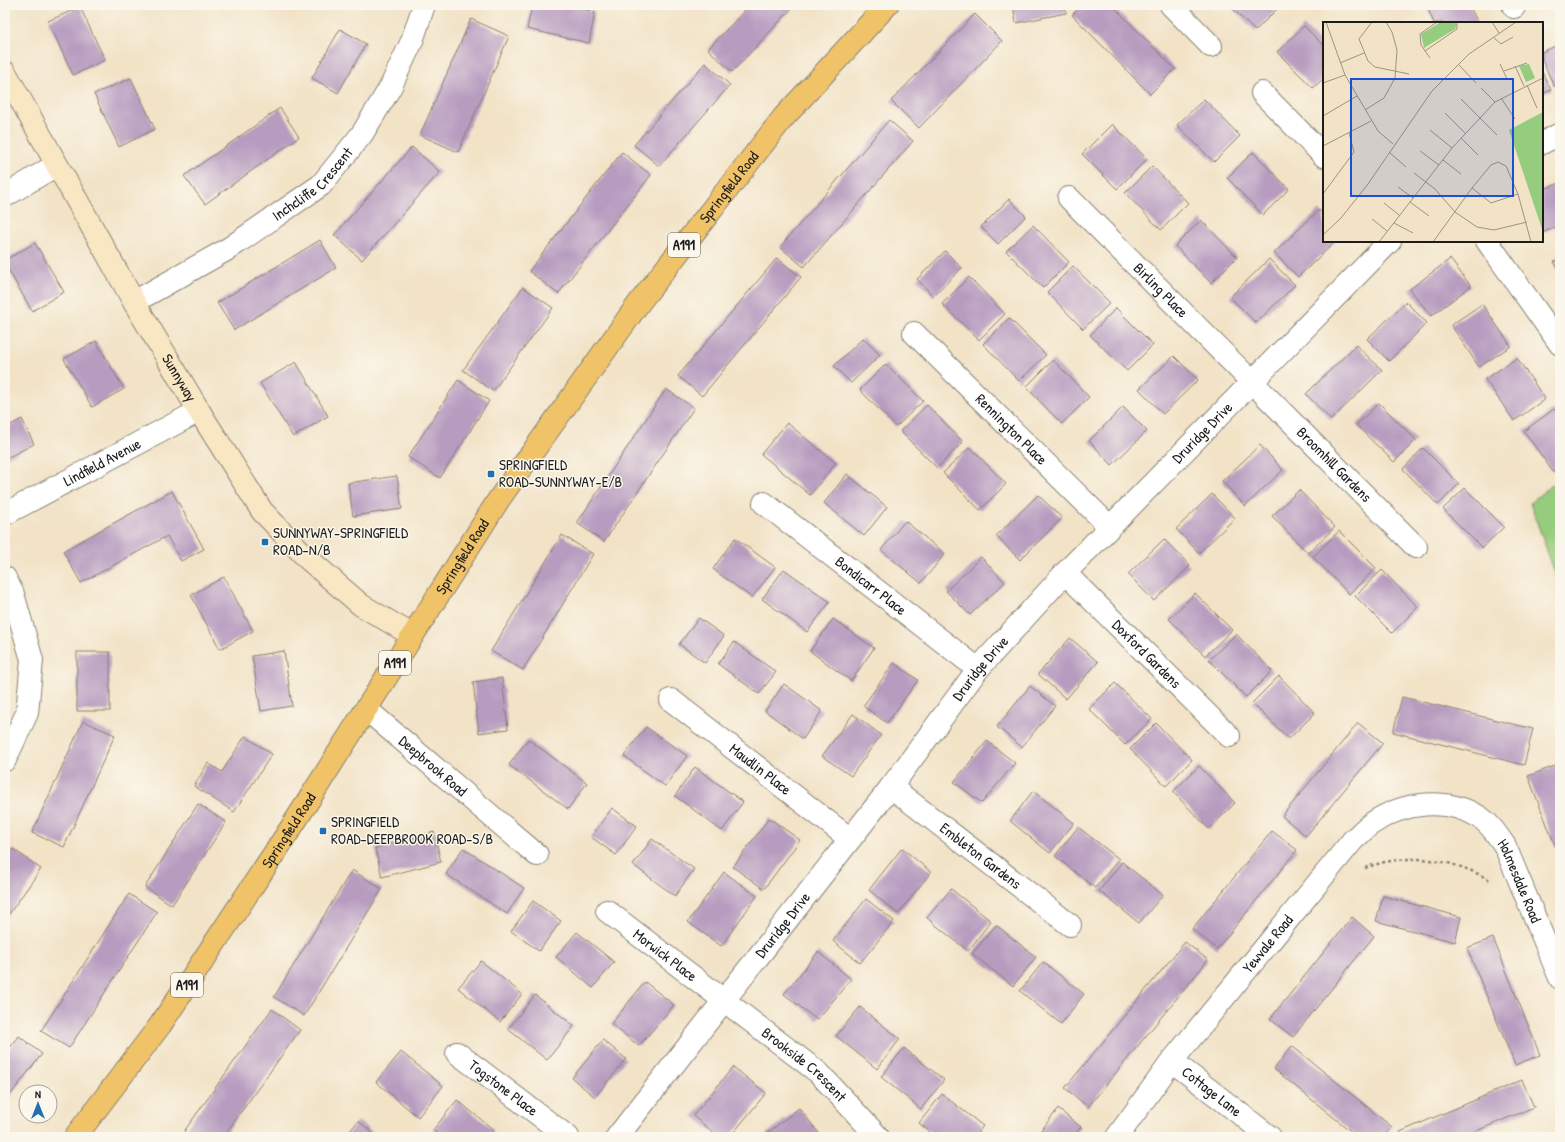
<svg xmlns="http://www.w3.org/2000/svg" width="1565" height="1142" font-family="'Patrick Hand',sans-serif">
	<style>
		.green { fill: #96cc7d; stroke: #59744c }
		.building { fill: #b79cc0 }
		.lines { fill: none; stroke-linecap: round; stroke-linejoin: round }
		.street-casing { stroke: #878072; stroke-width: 24 }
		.secondary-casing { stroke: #878072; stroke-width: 24 }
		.primary-casing { stroke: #878072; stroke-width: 24 }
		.path { stroke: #878072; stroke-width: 2.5; stroke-dasharray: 3 3; stroke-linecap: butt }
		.street { stroke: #fff; stroke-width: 22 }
		.secondary { stroke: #f9e7c3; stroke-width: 22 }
		.primary { stroke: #f0c369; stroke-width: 22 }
		.poi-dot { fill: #1f6fb2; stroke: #fbf7ec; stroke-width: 1.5 }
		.labels { text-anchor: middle; stroke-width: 3; stroke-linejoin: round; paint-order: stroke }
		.shield { fill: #fbf7ec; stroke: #5f5e5a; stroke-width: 1 }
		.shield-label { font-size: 14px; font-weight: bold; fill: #1c1c1c }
		.street-label { font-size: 15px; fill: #1c1c1c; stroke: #fbf7ec }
		.poi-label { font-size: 15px; fill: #1c1c1c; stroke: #fbf7ec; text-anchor: start }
		.inset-road { fill: none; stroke: #9c9383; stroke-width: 1 }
		.view { fill: #1d4ed8; fill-opacity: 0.15; stroke: #1d4ed8; stroke-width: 2 }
		.inset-edge { fill: none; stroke: #1c1c1c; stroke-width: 2 }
	</style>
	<rect width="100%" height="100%" fill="#fbf7ec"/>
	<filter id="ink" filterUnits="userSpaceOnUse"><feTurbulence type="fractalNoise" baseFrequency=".025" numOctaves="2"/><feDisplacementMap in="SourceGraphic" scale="8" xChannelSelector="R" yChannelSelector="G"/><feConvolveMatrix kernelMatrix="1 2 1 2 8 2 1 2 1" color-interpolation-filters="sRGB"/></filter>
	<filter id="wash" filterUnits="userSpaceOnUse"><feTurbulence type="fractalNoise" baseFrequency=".012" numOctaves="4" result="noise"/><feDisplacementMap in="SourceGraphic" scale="16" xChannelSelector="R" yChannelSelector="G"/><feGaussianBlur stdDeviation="0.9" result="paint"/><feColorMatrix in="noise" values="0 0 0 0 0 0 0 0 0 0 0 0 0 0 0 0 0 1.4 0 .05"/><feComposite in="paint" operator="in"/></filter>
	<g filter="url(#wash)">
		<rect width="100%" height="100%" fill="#f2e3c7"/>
		<!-- green -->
		<polygon class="green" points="1560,478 1560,587 1530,503"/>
		<g id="blocks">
			<!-- building -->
			<g class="building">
				<polygon points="532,5 564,5 595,12 589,43 527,29"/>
				<polygon points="750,5 795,5 732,72 708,49"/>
				<polygon points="1013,5 1065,5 1066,13 1016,23"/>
				<polygon points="1082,5 1112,5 1175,69 1150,94 1072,15"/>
				<polygon points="1229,5 1281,5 1255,31"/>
				<polygon points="1426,5 1469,5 1478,23 1434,23"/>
				<polygon points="80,7 105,60 73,75 48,21"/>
				<polygon points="975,14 1002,41 919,128 891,101"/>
				<polygon points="471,19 509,36 458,152 420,135"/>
				<polygon points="1304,26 1324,46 1324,78 1313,88 1277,52"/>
				<polygon points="340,29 366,44 338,93 312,78"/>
				<polygon points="1560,44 1560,84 1554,86 1542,60 1542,52"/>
				<polygon points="705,63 730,85 659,166 634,145"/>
				<polygon points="1542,72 1551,90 1542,94"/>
				<polygon points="131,78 155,129 119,147 94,94"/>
				<polygon points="1204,99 1240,136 1214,162 1177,125"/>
				<polygon points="280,108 299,137 205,204 184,176"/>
				<polygon points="889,120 913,141 804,267 780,247"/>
				<polygon points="1112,124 1147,159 1117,189 1082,154"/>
				<polygon points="412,147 440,172 362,260 334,235"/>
				<polygon points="622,152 651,175 558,294 529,271"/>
				<polygon points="1253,152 1289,189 1263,215 1227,178"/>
				<polygon points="1152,166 1188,203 1161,230 1125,193"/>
				<polygon points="1560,183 1560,225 1542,233 1542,190"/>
				<polygon points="1009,199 1026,216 998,244 981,227"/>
				<polygon points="1319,210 1324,215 1324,241 1336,241 1298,277 1274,253"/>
				<polygon points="1201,220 1237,257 1211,283 1175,246"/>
				<polygon points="1033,225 1069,262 1043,288 1006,251"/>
				<polygon points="320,240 336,268 234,330 217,303"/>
				<polygon points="35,243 64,292 32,311 5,264 5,260"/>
				<polygon points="945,251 962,268 933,296 917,279"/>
				<polygon points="777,258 801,277 702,396 678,376"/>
				<polygon points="1560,258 1560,271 1554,262"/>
				<polygon points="1269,259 1295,285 1256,323 1230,297"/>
				<polygon points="1450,259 1471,286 1431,316 1410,289"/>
				<polygon points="1073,266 1110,303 1083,329 1047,292"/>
				<polygon points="969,277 1005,314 979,340 942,304"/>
				<polygon points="523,287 553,308 493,391 463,370"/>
				<polygon points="1406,302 1427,323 1389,361 1367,339"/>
				<polygon points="1482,304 1511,346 1479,367 1451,325"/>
				<polygon points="1116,308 1153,345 1127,371 1090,335"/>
				<polygon points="1009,318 1046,355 1019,381 983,344"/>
				<polygon points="863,338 880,355 851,383 834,366"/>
				<polygon points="96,341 124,389 92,407 64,359"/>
				<polygon points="1356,345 1382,370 1331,420 1306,394"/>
				<polygon points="1174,356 1198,380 1163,414 1139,389"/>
				<polygon points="1517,358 1545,399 1514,421 1485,379"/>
				<polygon points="1053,360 1089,397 1062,424 1026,387"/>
				<polygon points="296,362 328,416 293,437 260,383"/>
				<polygon points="886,364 923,401 896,427 860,390"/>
				<polygon points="458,380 489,401 440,478 408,457"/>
				<polygon points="666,389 694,408 604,542 577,523"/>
				<polygon points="1379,403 1416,440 1394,462 1356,425"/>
				<polygon points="927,405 963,442 937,468 900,431"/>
				<polygon points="1123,407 1147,431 1112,465 1089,441"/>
				<polygon points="1554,409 1560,417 1560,467 1553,472 1524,431"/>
				<polygon points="22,419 34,444 5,459 5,428"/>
				<polygon points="787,423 836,463 810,495 761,454"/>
				<polygon points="1260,445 1283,470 1245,506 1222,481"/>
				<polygon points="970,447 1006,484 980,510 943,473"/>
				<polygon points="1423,448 1459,484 1438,505 1403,469"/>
				<polygon points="847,474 887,507 864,536 824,503"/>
				<polygon points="397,476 402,509 353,516 348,483"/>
				<polygon points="1465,488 1504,527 1482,548 1443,509"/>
				<polygon points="1299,490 1335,527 1308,553 1272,516"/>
				<polygon points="172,491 204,549 181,561 167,536 81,583 63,551"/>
				<polygon points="1212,494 1235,518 1199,553 1176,529"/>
				<polygon points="1038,495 1062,518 1020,560 996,536"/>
				<polygon points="905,521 945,554 921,583 881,550"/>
				<polygon points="1339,531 1376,568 1349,594 1313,557"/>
				<polygon points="562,535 593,554 523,670 491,651"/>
				<polygon points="735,538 775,567 752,598 713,569"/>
				<polygon points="1164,539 1190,566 1154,601 1128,574"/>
				<polygon points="981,557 1005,582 970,615 946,591"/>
				<polygon points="784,569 830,602 807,632 762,599"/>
				<polygon points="1382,570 1418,607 1392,633 1355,596"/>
				<polygon points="224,577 253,631 220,649 191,595"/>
				<polygon points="1195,593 1232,630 1205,656 1169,619"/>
				<polygon points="699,618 724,636 705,663 679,644"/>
				<polygon points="833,619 874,648 851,681 810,651"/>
				<polygon points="1236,634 1272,671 1246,697 1209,660"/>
				<polygon points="1070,638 1098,662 1066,699 1038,674"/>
				<polygon points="734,642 776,672 759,694 718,664"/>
				<polygon points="284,651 292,706 261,711 252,656"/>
				<rect x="77" y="652" width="33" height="59"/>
				<polygon points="894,663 918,680 887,723 863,706"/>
				<polygon points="1279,676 1315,713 1289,739 1252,703"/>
				<polygon points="502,678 508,729 479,733 473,682"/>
				<polygon points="1115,683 1152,719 1125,745 1089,709"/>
				<polygon points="784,684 822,711 803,739 765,711"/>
				<polygon points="1030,686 1055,706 1022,747 997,727"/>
				<polygon points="1402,697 1533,729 1524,765 1393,732"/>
				<polygon points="853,714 881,735 851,776 822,756"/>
				<polygon points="83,721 115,735 64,847 32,833"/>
				<polygon points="1156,723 1192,760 1166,786 1130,749"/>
				<polygon points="1358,723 1383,743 1306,836 1282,816"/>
				<polygon points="646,727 687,756 665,786 624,756"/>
				<polygon points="245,736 272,754 234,812 194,786 208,763 222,772"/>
				<polygon points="528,739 587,783 568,809 509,765"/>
				<polygon points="987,741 1015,763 982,803 954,782"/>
				<polygon points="1199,766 1235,803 1209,829 1173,792"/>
				<polygon points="1555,766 1560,779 1560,858 1528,776"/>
				<polygon points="695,767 743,802 722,831 675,796"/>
				<polygon points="1033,791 1074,823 1050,853 1010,821"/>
				<polygon points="198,804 226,822 172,905 145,887"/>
				<polygon points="612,808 637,826 616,855 591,837"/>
				<polygon points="769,818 800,840 764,889 733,867"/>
				<polygon points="1078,827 1119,859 1095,888 1055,856"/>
				<polygon points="1272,831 1297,850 1217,949 1192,929"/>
				<polygon points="434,832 441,862 382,877 375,848"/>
				<polygon points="652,839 694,869 675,896 633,865"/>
				<polygon points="463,848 524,888 507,914 446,874"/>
				<polygon points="902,848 931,872 898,914 869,890"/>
				<polygon points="13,849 41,869 6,918 5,860"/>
				<polygon points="1122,862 1163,895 1139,923 1099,891"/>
				<polygon points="352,870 382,889 304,1016 274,997"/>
				<polygon points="724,872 757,896 721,946 688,922"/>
				<polygon points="951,889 991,921 968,951 927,918"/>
				<polygon points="129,894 157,912 69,1048 41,1031"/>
				<polygon points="1383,896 1461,917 1455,942 1376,921"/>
				<polygon points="866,899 894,921 860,963 833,941"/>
				<polygon points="533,901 561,921 539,951 511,931"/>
				<polygon points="1352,917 1374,936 1293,1037 1270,1019"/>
				<polygon points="996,925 1036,957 1013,986 972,954"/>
				<polygon points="577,932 614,962 593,988 556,957"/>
				<polygon points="1493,938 1540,1055 1515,1065 1467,948"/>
				<polygon points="1185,942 1208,960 1088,1107 1065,1088"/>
				<polygon points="818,952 851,979 817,1020 784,994"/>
				<polygon points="481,961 522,994 500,1022 458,988"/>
				<polygon points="1043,962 1084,994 1061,1024 1020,991"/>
				<polygon points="645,982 674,1005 639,1046 611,1024"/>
				<polygon points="535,995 574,1026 547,1060 508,1029"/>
				<polygon points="860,1007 900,1039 877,1069 836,1036"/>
				<polygon points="272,1009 300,1030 223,1137 180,1137"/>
				<polygon points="19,1036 42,1054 5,1102 5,1054"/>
				<polygon points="603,1040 626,1059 595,1097 572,1078"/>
				<polygon points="1292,1046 1392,1127 1384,1137 1358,1137 1274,1069"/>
				<polygon points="904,1048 944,1080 921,1109 881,1077"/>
				<polygon points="401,1052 443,1086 418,1117 376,1082"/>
				<polygon points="733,1067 766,1093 730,1137 719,1137 693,1116"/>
				<polygon points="1522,1080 1534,1107 1462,1137 1402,1137 1400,1132"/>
				<polygon points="942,1094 983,1126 974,1137 936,1137 919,1123"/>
				<polygon points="457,1100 494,1130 488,1137 441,1137 433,1130"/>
				<polygon points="799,1108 822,1137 767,1137 765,1135"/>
				<polygon points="1058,1109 1081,1127 1073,1137 1036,1137"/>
				<polygon points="358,1121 378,1137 345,1137"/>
			</g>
		</g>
	</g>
	<g filter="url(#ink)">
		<use href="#blocks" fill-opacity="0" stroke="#878072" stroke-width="1"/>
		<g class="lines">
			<defs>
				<g id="street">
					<polyline points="1171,5 1211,46"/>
					<polyline points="1513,5 1514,7"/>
					<polyline points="1262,93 1324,156"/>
					<polyline points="1542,143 1560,134"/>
					<polyline points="5,196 56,165"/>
					<path id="s1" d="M1069,198L1416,547"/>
					<polyline points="1487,241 1560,344"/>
					<path id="s2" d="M134,302L228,249L321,185L362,134L390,88L412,41L424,5"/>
					<path id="s3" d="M914,333L1110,527"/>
					<path id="s4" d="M764,503L978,669"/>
					<path id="s5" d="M5,514L199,411"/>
					<path id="s6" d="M1065,573L1229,736"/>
					<polyline points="5,578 13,594 32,660 27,713 5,760"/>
					<path id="s7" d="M671,700L850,839"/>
					<path id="s8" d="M366,709L537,855"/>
					<path id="s9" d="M891,787L1070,925"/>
					<path id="s10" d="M607,911L819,1073L878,1137"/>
					<path id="s11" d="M457,1053L568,1137"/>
					<path id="s12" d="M1172,1061L1270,1137"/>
					<path id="s13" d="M617,1137L891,787L978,669L1065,573L1390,241"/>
					<path id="s14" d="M1117,1137L1172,1061L1353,840C1359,835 1364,829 1371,824C1403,802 1447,796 1481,818C1491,825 1498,836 1505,846L1560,978"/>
				</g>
				<g id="secondary">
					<path id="s15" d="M5,72L134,302L199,411L262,511L307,558L361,605L412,635"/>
				</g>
				<g id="primary">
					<path id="s16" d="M75,1137L161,1024L291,828L499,499L639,303L783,118L887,5"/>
				</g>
			</defs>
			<!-- street casing -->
			<use href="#street" class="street-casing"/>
			<!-- secondary casing -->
			<use href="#secondary" class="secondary-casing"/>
			<!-- primary casing -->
			<use href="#primary" class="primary-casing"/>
			<!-- path -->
			<path class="path" d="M1365,868C1407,852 1453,858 1491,881"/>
			<!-- street -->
			<use href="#street" class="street"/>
			<!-- secondary -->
			<use href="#secondary" class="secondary"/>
			<!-- primary -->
			<use href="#primary" class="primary"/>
		</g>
	</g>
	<!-- markers -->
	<g class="poi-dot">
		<rect x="487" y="470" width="8" height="8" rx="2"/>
		<rect x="261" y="538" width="8" height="8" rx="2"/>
		<rect x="319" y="827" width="8" height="8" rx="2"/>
	</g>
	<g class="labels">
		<!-- shield labels -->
		<g class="shield">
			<rect x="668" y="233" width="32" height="24" rx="3"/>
			<rect x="379" y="651" width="32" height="24" rx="3"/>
			<rect x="171" y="973" width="32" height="24" rx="3"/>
		</g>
		<g class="shield-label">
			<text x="684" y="250">A191</text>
			<text x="395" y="668">A191</text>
			<text x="187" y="990">A191</text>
		</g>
		<!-- street labels -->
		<g class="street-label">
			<text dy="5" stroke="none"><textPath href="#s2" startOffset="215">Inchcliffe Crescent</textPath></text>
			<text dy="5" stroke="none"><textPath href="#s16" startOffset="1154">Springfield Road</textPath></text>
			<text dy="5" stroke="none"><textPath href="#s1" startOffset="130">Birling Place</textPath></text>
			<text dy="5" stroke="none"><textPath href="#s15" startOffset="352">Sunnyway</textPath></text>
			<text dy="5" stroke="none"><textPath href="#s3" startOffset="137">Rennington Place</textPath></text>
			<text dy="5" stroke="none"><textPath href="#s13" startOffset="917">Druridge Drive</textPath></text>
			<text dy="5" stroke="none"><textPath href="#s5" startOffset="110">Lindfield Avenue</textPath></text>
			<text dy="5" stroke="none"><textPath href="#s1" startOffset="376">Broomhill Gardens</textPath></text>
			<text dy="5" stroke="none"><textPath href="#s16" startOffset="698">Springfield Road</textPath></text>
			<text dy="5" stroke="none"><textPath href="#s4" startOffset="135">Bondicarr Place</textPath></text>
			<text dy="5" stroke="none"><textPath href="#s6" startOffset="115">Doxford Gardens</textPath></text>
			<text dy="5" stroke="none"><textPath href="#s13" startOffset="593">Druridge Drive</textPath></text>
			<text dy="5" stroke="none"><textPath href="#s8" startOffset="88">Deepbrook Road</textPath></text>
			<text dy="5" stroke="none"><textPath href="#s7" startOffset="113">Maudlin Place</textPath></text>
			<text dy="5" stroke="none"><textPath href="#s16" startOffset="374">Springfield Road</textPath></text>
			<text dy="5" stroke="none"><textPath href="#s9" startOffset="113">Embleton Gardens</textPath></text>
			<text dy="5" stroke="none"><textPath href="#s14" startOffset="595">Holmesdale Road</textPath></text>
			<text dy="5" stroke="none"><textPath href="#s13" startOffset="269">Druridge Drive</textPath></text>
			<text dy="5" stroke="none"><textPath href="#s14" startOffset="245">Yewvale Road</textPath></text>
			<text dy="5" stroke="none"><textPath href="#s10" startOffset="73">Morwick Place</textPath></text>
			<text dy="5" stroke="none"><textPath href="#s10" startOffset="250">Brookside Crescent</textPath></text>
			<text dy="5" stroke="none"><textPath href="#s11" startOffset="58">Togstone Place</textPath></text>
			<text dy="5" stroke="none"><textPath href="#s12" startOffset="50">Cottage Lane</textPath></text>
		</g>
		<!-- poi labels -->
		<g class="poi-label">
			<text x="499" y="470">SPRINGFIELD<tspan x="499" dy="17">ROAD-SUNNYWAY-E/B</tspan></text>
			<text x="273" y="538">SUNNYWAY-SPRINGFIELD<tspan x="273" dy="17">ROAD-N/B</tspan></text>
			<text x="331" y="827">SPRINGFIELD<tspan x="331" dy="17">ROAD-DEEPBROOK ROAD-S/B</tspan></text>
		</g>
	</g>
	<!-- overview -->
	<g transform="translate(1323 22)">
		<rect width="220" height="220" fill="#f2e3c7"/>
		<path d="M118,0H132L134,3L132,7L101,26L98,12ZM206,42L212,56L203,60L196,44ZM220,90V210L186,108Z" fill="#96cc7d"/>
		<path class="inset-road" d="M3,0L22,53L55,109L70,122M49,0L36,17L45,39L52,45L86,52M169,0L176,11M170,15L178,22L190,15M102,29L134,7V0M107,36L98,23L97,12L114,0M17,41L41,31M135,42L153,61M177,42L184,57M192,44L201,64M181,49L204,41M0,61L22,53M204,63L214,86M158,66L172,80M178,76L192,97M138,77L174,113M42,88L61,76L72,56L74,28L69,10L63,0M122,91L142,111M0,94L34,74M107,108L129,126M138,116L155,133M0,124L48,99M97,129L116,143M66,130L83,145M120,138L138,152M91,151L112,167L132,190L154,205L171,208L204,200M75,165L90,176M149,166L168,181L195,172M0,172L31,130L26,111M87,180L106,194M61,181L76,193M49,197L64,209M71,201L90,211M0,213L18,196L45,162L109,69L146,32L193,0M56,220L129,126L172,80L220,56M110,220L149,166L168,143L175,140L183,144L195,172L208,220"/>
		<path class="view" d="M28,57H190V174H28Z"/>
		<rect width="220" height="220" class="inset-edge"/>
	</g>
	<!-- margin -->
	<rect width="1565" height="1142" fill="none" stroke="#fbf7ec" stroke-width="20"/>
	<!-- north arrow -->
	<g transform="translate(38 1104)"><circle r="19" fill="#fbf7ec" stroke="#a29f99"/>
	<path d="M0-3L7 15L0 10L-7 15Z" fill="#1f6fb2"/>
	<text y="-6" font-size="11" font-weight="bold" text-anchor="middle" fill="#1c1c1c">N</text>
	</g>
</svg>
